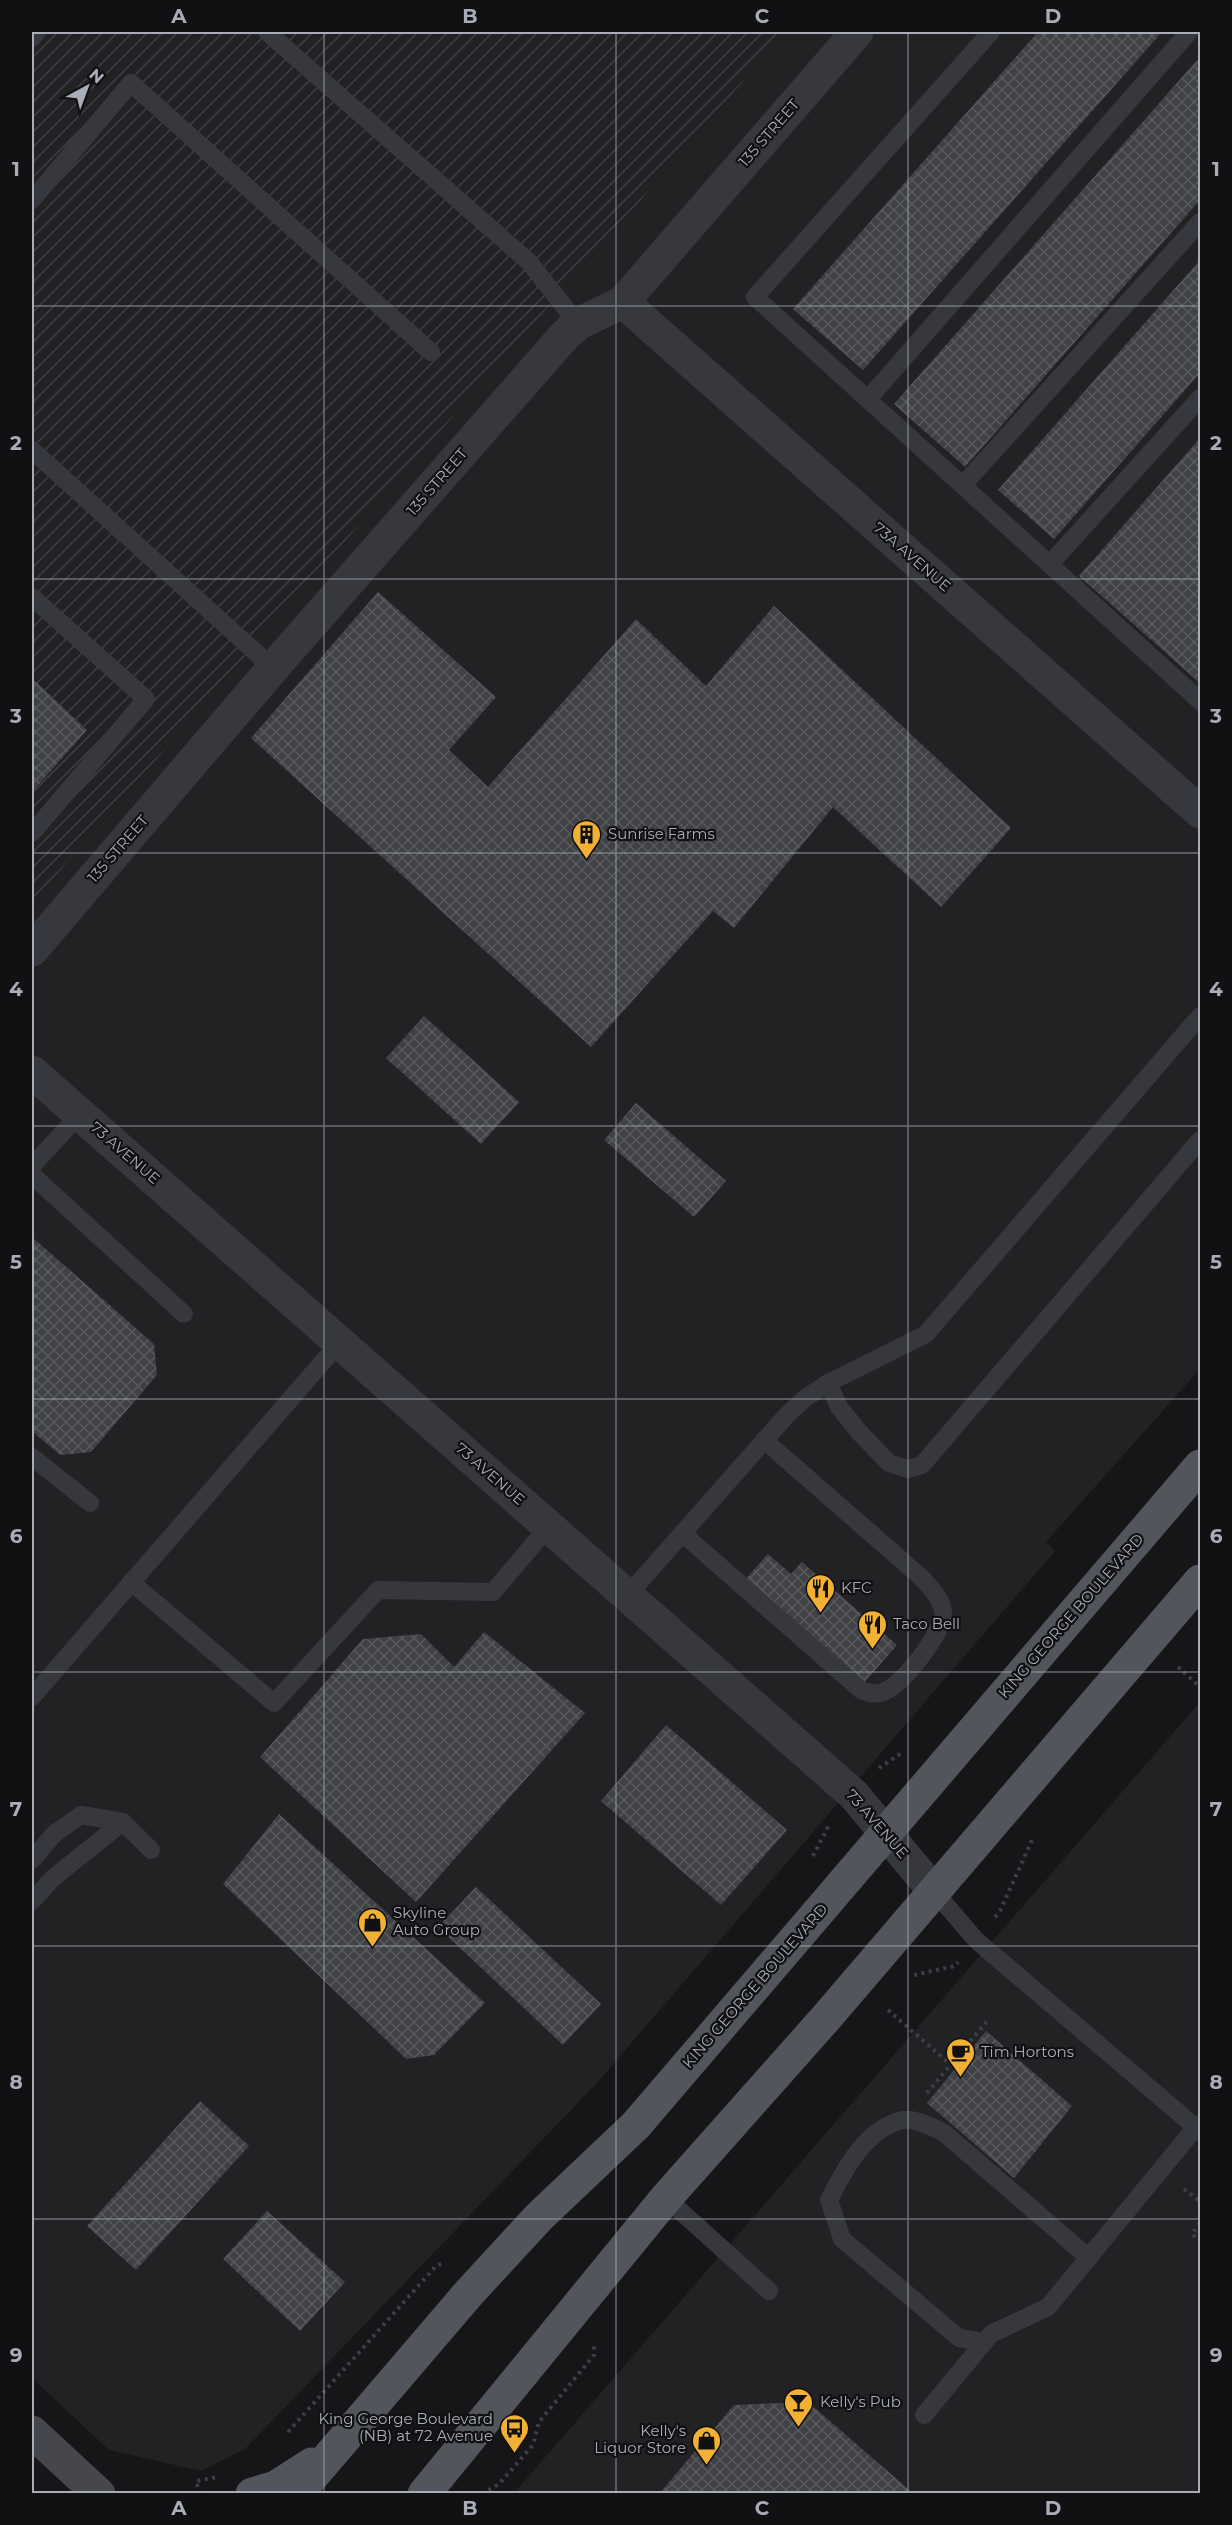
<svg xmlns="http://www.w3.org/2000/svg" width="1232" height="2525" font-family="Montserrat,sans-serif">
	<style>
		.built { fill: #222225 }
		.industrial { fill: url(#industrial-furrows) }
		.building { fill: url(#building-cross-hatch) }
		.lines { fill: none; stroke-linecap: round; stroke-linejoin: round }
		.path { stroke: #3d3f44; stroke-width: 4; stroke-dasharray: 3 4.5; stroke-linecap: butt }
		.service { stroke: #37383d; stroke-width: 18 }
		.minor { stroke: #37383d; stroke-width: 33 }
		.secondary { stroke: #45474d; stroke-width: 33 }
		.primary { stroke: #53555c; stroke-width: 33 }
		.grid { fill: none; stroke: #a8adb8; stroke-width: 1.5; stroke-opacity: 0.55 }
		.labels { text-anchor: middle; stroke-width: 4.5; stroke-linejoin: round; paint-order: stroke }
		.street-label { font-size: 15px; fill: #a8adb8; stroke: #111113 }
		.poi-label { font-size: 15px; fill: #a8adb8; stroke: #111113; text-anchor: start }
		.neatline { fill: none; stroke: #a8adb8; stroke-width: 2 }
		.grid-label { font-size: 20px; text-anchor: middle; font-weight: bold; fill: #a8adb8 }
	</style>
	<defs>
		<pattern id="industrial-furrows" width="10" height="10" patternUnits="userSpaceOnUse" patternTransform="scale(1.5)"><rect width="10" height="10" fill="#222225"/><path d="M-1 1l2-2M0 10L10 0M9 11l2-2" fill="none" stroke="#3f3f43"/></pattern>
		<pattern id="building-cross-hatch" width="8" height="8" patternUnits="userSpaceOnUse" patternTransform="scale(1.5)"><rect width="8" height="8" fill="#404145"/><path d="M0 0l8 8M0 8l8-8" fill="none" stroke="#595a5e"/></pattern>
	</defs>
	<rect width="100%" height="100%" fill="#161618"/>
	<!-- built -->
	<g class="built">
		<polygon points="786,32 1200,32 1200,1369 1046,1542 1055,1551 597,2083 245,2449 201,2471 109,2450 32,2378 32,903"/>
		<polygon points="1200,1702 1200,2493 514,2493"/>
	</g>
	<!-- industrial -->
	<polygon class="industrial" points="32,32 786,32 32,903"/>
	<!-- building -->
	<g class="building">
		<polygon points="1038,32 1162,32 863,370 793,309"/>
		<polygon points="1199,58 1200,200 965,467 894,404"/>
		<polygon points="1200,260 1200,373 1054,539 998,490"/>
		<polygon points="1200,438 1200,683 1079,576"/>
		<polygon points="378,592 496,697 449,750 488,787 636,619 706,686 774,606 1011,828 941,907 833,807 734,928 713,911 591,1047 251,738"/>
		<polygon points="32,678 87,730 32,792"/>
		<polygon points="424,1016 519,1102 481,1144 386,1058"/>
		<polygon points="636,1103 726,1181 694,1217 604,1140"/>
		<polygon points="32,1237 154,1344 157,1375 91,1452 60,1455 32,1431"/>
		<polygon points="768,1554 791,1574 802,1562 897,1645 862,1685 743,1582"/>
		<polygon points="484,1632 585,1713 416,1902 260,1757 363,1639 421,1634 454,1667"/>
		<polygon points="666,1725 787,1830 721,1905 601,1801"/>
		<polygon points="279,1814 485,2003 434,2055 406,2059 223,1884"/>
		<polygon points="476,1887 601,2004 563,2045 438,1927"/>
		<polygon points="986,2031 1072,2106 1014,2178 927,2103"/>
		<polygon points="200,2101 249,2146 136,2270 87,2226"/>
		<polygon points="267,2211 345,2282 300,2331 223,2259"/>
		<polygon points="808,2402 914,2494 659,2494 734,2405"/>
	</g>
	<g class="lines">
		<!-- path -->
		<g class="path">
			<polyline points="1178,1667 1200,1687"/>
			<polyline points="879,1768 903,1752"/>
			<polyline points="813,1856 830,1823"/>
			<polyline points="995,1917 1000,1911 1033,1838"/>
			<polyline points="914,1975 955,1966 958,1962"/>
			<polyline points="888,2010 950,2064"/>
			<polyline points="927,2093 988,2020"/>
			<polyline points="1184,2189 1200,2201"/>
			<polyline points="1200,2223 1192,2234 1200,2241"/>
			<polyline points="288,2432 436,2266 445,2262"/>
			<polyline points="200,2494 196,2481 218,2477"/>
			<polyline points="482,2494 499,2484 533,2445 539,2422 594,2355 594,2346"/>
		</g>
		<!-- service -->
		<g class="service">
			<polyline points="267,32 529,262 578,324"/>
			<polyline points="991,32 755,297 1200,701"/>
			<polyline points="32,38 37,32"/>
			<polyline points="32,200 131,83 431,352"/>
			<polyline points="868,399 1189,32"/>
			<polyline points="32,450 273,668"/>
			<polyline points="963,485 1200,222"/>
			<polyline points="1050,564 1200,398"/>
			<polyline points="32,597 146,699 32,833"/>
			<polyline points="32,1166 80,1114"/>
			<polyline points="32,1175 184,1314"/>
			<polyline points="828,1383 839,1407 859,1432 889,1463 908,1469 922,1465 1200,1140"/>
			<polyline points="32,1457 90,1503"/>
			<path d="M682,1533L861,1690C869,1693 875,1695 883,1692C902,1686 943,1633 943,1613C942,1598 931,1589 922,1578L764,1440"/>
			<polyline points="131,1582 274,1703 378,1590 493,1592 549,1526"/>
			<polyline points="627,1596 786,1416 804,1399 828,1383 926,1334 1200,1016"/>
			<polyline points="32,1697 340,1342"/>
			<polyline points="32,1860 54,1834 81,1815 123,1822"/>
			<polyline points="934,1891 976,1940 1200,2131"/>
			<polyline points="32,1901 53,1878 123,1822 151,1850"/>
			<polyline points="666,2198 769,2291"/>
			<path d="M984,2342L959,2338L842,2239L829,2200C844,2170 866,2128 903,2120C916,2118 931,2127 943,2132L1089,2258"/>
			<polyline points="924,2415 991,2334 1048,2307 1196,2127"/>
		</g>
		<!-- minor -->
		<g class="minor">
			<polyline points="623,302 1200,812"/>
			<polyline points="32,950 273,668 566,334 578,324 623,302 857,32"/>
			<polyline points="32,1072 854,1795 934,1891"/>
		</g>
		<!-- secondary -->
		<polyline class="secondary" points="32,2432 99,2494"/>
		<!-- primary -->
		<g class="primary">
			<polyline points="252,2494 276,2487 312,2464"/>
			<polyline points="297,2494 468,2294 539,2217 636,2125 1200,1466"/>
			<polyline points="424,2494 666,2198 825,2019 1200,1581"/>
		</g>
	</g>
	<!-- grid -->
	<path class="grid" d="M324,32V2494M616,32V2494M908,32V2494M32,306H1200M32,579H1200M32,853H1200M32,1126H1200M32,1399H1200M32,1672H1200M32,1946H1200M32,2219H1200"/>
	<!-- icons -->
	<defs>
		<symbol id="building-pin" viewBox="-11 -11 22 30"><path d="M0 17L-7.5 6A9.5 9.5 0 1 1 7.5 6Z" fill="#f2b134" stroke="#111113"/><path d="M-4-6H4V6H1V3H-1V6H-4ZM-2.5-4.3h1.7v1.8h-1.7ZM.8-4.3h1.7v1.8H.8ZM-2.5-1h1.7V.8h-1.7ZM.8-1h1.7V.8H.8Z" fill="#111"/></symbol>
		<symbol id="restaurant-pin" viewBox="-11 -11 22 30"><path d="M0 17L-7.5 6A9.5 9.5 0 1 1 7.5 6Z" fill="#f2b134" stroke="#111113"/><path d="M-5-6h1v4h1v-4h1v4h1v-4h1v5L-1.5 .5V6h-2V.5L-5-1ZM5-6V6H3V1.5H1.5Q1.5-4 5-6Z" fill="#111"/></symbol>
		<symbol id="shop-pin" viewBox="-11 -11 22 30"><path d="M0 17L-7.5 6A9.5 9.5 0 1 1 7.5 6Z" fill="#f2b134" stroke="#111113"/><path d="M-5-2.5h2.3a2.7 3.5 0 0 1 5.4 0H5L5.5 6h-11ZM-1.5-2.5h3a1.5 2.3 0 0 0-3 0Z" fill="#111"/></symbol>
		<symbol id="cafe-pin" viewBox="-11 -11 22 30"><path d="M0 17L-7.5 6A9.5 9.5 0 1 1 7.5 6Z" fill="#f2b134" stroke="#111113"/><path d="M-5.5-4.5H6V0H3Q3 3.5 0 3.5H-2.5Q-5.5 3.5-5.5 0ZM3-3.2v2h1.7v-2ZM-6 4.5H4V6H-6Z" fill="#111"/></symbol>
		<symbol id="bar-pin" viewBox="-11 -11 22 30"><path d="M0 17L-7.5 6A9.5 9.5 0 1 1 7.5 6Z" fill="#f2b134" stroke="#111113"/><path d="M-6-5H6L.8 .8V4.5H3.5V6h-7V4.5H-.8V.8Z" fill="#111"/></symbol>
		<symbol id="bus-pin" viewBox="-11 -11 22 30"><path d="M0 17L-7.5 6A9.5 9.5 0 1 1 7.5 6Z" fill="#f2b134" stroke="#111113"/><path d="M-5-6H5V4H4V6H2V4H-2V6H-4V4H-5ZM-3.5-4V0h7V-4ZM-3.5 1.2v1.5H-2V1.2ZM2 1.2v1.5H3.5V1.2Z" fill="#111"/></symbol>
	</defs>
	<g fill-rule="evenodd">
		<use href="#building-pin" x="570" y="818" width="33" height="45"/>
		<use href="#restaurant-pin" x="804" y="1572" width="33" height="45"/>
		<use href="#restaurant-pin" x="856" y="1608" width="33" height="45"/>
		<use href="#shop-pin" x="356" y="1906" width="33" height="45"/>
		<use href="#cafe-pin" x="944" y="2036" width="33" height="45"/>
		<use href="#bar-pin" x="782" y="2386" width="33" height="45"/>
		<use href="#bus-pin" x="498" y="2412" width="33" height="45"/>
		<use href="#shop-pin" x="690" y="2424" width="33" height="45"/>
	</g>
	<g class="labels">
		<!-- street labels -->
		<g class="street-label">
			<text transform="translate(769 133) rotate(-49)" y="5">135 STREET</text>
			<text transform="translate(437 482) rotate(-49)" y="5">135 STREET</text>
			<text transform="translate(912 557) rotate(41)" y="5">73A AVENUE</text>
			<text transform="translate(118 849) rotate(-49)" y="5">135 STREET</text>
			<text transform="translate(125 1153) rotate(41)" y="5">73 AVENUE</text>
			<text transform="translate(490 1474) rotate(41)" y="5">73 AVENUE</text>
			<text transform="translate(1071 1616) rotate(-49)" y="5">KING GEORGE BOULEVARD</text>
			<text transform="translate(877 1824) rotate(49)" y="5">73 AVENUE</text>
			<text transform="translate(755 1986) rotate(-49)" y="5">KING GEORGE BOULEVARD</text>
		</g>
		<!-- poi labels -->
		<g class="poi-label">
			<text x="608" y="839">Sunrise Farms</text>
			<text x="841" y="1593">KFC</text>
			<text x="893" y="1629">Taco Bell</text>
			<text x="393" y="1918">Skyline<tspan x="393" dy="17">Auto Group</tspan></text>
			<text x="981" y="2057">Tim Hortons</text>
			<text x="820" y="2407">Kelly's Pub</text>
			<text x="493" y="2424" text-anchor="end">King George Boulevard<tspan x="493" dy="17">(NB) at 72 Avenue</tspan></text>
			<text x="686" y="2436" text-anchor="end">Kelly's<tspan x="686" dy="17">Liquor Store</tspan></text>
		</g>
	</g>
	<!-- border -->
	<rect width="1232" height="2525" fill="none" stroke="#111113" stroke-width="66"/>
	<!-- north arrow -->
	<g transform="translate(87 87) rotate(41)" stroke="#111113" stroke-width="4.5" paint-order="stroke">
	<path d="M0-4.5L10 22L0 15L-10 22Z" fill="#a8adb8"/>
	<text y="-9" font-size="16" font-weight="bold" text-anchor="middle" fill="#a8adb8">N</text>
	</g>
	<rect x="33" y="33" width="1166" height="2459" class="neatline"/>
	<g class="grid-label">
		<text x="179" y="23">A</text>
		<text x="470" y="23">B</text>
		<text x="762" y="23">C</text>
		<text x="1053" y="23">D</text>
		<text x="16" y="176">1</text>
		<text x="1216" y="176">1</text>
		<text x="16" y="450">2</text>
		<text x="1216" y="450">2</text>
		<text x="16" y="723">3</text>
		<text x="1216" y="723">3</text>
		<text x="16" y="996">4</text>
		<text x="1216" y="996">4</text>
		<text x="16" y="1269">5</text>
		<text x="1216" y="1269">5</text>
		<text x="16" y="1543">6</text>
		<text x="1216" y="1543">6</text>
		<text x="16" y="1816">7</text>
		<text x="1216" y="1816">7</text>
		<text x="16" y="2089">8</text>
		<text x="1216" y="2089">8</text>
		<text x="16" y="2362">9</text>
		<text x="1216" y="2362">9</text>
		<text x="179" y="2515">A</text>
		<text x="470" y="2515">B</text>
		<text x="762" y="2515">C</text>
		<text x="1053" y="2515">D</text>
	</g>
</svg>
